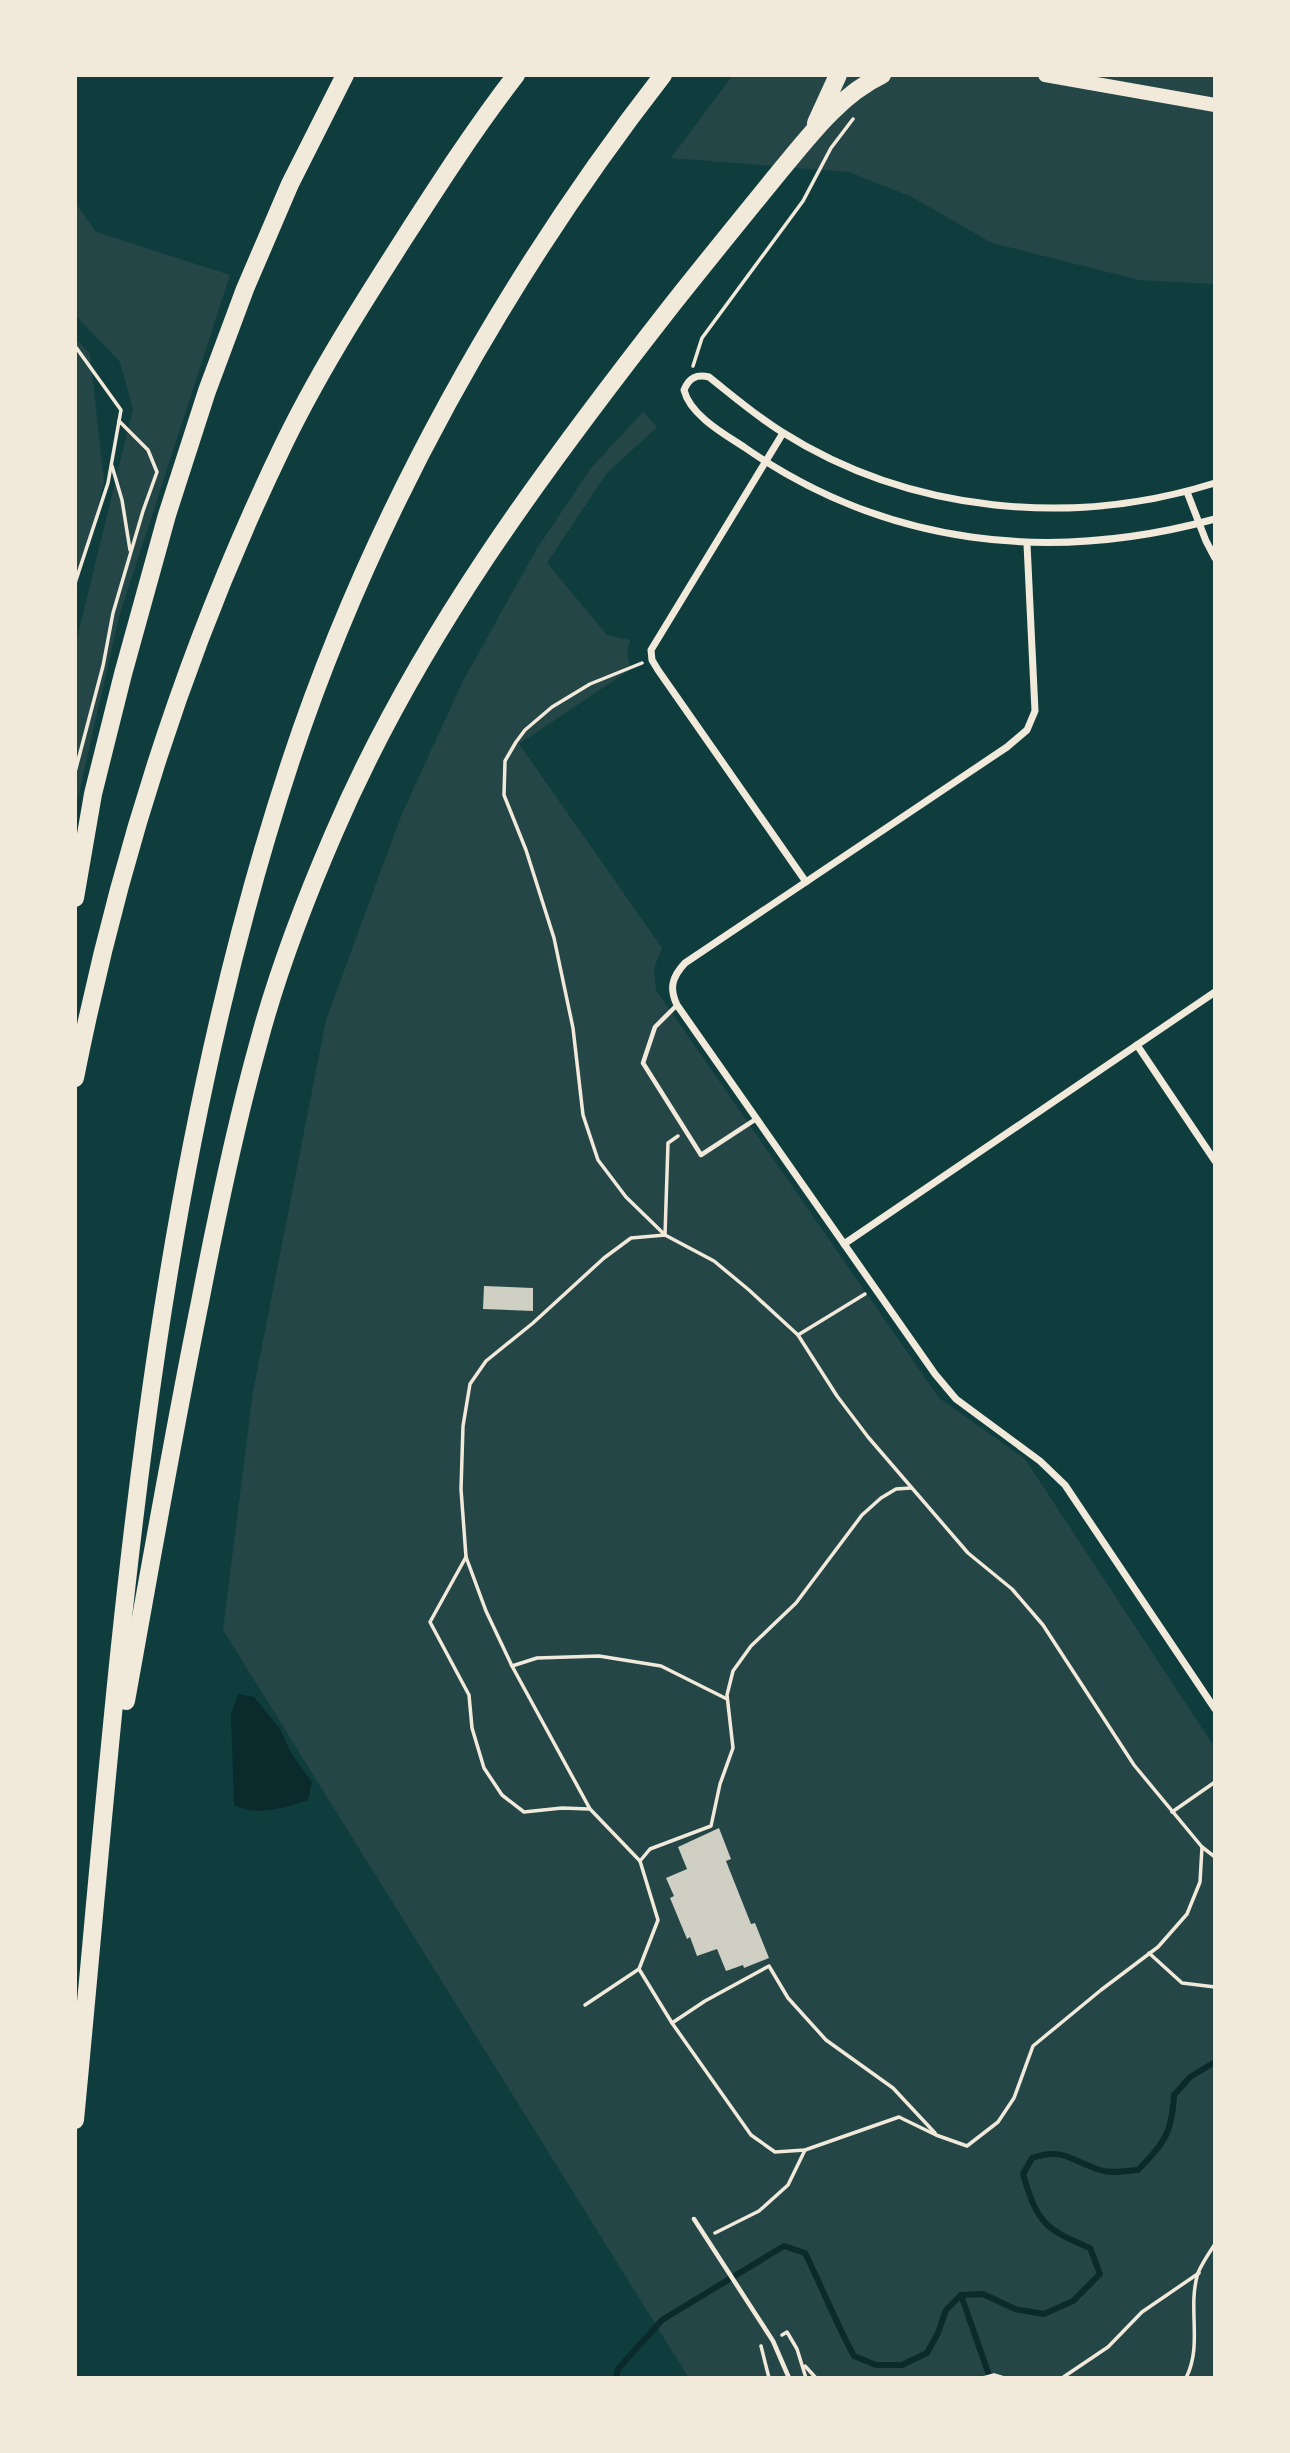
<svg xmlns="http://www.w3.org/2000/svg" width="1290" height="2453" font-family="'Nunito Sans',sans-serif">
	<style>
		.green { fill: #244646 }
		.water { fill: #0a2a2b }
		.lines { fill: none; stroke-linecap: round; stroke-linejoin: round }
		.stream { stroke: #0a2a2b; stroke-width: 6 }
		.building { fill: #cfcfc3 }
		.path { stroke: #f1e9da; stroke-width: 3.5 }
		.service { stroke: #f1e9da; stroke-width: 4.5 }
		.minor { stroke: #f1e9da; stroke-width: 7 }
		.primary { stroke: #f1e9da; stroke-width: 14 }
		.motorway { stroke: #f1e9da; stroke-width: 18 }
	</style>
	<rect width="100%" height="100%" fill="#0f3d3e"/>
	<!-- green -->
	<g class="green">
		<polygon points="733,75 1215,75 1215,284 1139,280 992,243 910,196 849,172 671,158"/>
		<polygon points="75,202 96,232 230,275 119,617 75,811 75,647 133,409 120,362 75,315"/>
		<polygon points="75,338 90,354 104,482 75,595"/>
		<polygon points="643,412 657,427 606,474 547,563 607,635 630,640 627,653 631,669 519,744 662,948 654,968 656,990 939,1398 1025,1459 1215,1748 1215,2378 689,2378 223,1630 253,1392 326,1020 401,816 462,683 536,550 591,468"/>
	</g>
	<!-- water -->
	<path class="water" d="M238,1694L254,1697L280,1729L291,1753L312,1782L308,1800C283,1808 258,1817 234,1805L231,1714Z"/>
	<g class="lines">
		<!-- stream -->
		<g class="stream">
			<polyline points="961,2295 990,2378"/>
			<path d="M616,2378L618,2369L662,2320L784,2246L805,2253C822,2287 836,2323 854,2356L876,2365H902L927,2353L938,2333L946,2310L961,2295L983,2294L1015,2309L1044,2314L1073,2301L1100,2274L1090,2248C1044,2229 1037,2222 1023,2174L1032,2158C1064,2147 1071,2161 1100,2170C1111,2174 1126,2171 1138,2170C1164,2143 1172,2134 1174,2095L1190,2077L1215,2062"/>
		</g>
	</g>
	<!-- building -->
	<g class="building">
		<polygon points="484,1286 533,1288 533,1311 483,1309"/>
		<polygon points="719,1828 731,1859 726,1861 751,1924 755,1923 769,1958 744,1968 743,1965 726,1971 717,1949 697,1956 690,1937 687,1939 670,1898 674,1896 666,1878 687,1869 678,1847"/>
	</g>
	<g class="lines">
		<!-- path -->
		<g class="path">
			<polyline points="75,346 121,410 108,483 75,583"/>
			<polyline points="693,366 702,338 803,201 831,148 853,119"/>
			<polyline points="112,466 122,500 130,550"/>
			<polyline points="642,663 590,684 552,707 525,730 516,742 505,761 504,795 526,850 554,938 573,1028 583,1115 598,1160 626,1197 665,1235"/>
			<polyline points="75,772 103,666 113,613 143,511 157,472 148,450 119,421"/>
			<polyline points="678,1136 668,1143 665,1235 714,1261 749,1290 798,1335 837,1396 868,1437 968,1553 1012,1589 1043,1625 1134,1765 1202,1847 1215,1857"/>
			<polyline points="665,1235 631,1238 604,1258 533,1323 486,1361 470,1384 463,1426 461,1489 466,1557 486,1611 512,1666 590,1809 640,1861 658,1920 639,1969 672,2023 751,2135 775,2152 805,2150 899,2117 936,2135 967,2146 998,2122 1014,2098 1033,2046 1101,1990 1158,1947 1187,1914 1200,1882 1202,1847"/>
			<polyline points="798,1335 865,1294"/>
			<polyline points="466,1557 430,1622 469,1695 472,1728 484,1768 502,1795 524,1812 562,1808 589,1809"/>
			<polyline points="512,1666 537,1658 599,1656 661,1666 727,1699"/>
			<polyline points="1172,1812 1215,1782"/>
			<polyline points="640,1861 650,1849 711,1826 720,1784 733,1748 727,1695 733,1671 751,1646 796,1603 862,1515 881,1498 896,1489 911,1488"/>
			<polyline points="1149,1953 1182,1983 1215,1987"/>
			<polyline points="585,2005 639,1969"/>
			<polyline points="672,2023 705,2001 769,1966 788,1998 826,2040 893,2088 935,2133"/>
			<polyline points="715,2233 759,2211 788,2185 805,2150"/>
			<polyline points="782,2335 787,2332 797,2349 806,2378"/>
			<polyline points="761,2346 769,2378"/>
			<polyline points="805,2366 816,2378"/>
			<polyline points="983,2378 994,2375 1004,2378"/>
			<polyline points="1062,2378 1108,2347 1142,2312 1199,2273"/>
			<path d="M1186,2378C1203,2345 1187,2308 1198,2273C1202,2263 1209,2253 1215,2244"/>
		</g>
		<!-- service -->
		<g class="service">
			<polyline points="677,1005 655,1027 643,1063 701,1155 756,1119"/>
			<polyline points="694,2219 773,2341 789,2378"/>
		</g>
		<!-- minor -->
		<g class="minor">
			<polyline points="783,433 651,650 652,660 658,670 806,882"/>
			<path d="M1215,483C1072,528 910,513 782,432C756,416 733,396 709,377C696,374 689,378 684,390C690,415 724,434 744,447C886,546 1050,564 1215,519"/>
			<polyline points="1187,492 1206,541 1215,558"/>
			<path d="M1027,544L1035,711L1027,730L1007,747L685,963C672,977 669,988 677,1005L935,1374L956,1399L1040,1461L1065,1485L1215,1709"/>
			<polyline points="1137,1045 1215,1161"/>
			<polyline points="844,1244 1215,992"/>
		</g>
		<!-- primary -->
		<polyline class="primary" points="1045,75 1215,105"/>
		<!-- motorway -->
		<g class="motorway">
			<polyline points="816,123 838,75"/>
			<polyline points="75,898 93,794 123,674 167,515 207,391 245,289 290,184 345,75"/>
			<path d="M75,1078C118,862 185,650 280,452C315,378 359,309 403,240C439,184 475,128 516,75"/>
			<path d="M126,1701C150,1568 173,1435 200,1302C217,1214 235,1127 259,1041C278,970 305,900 334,833C417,639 543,470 672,305C706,262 741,219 776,176C807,139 838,96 882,75"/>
			<path d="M75,2120C119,1663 146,1198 291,760C372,516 506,277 663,75"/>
		</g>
	</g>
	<!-- border -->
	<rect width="1290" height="2453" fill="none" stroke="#f1e9da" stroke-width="154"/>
</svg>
